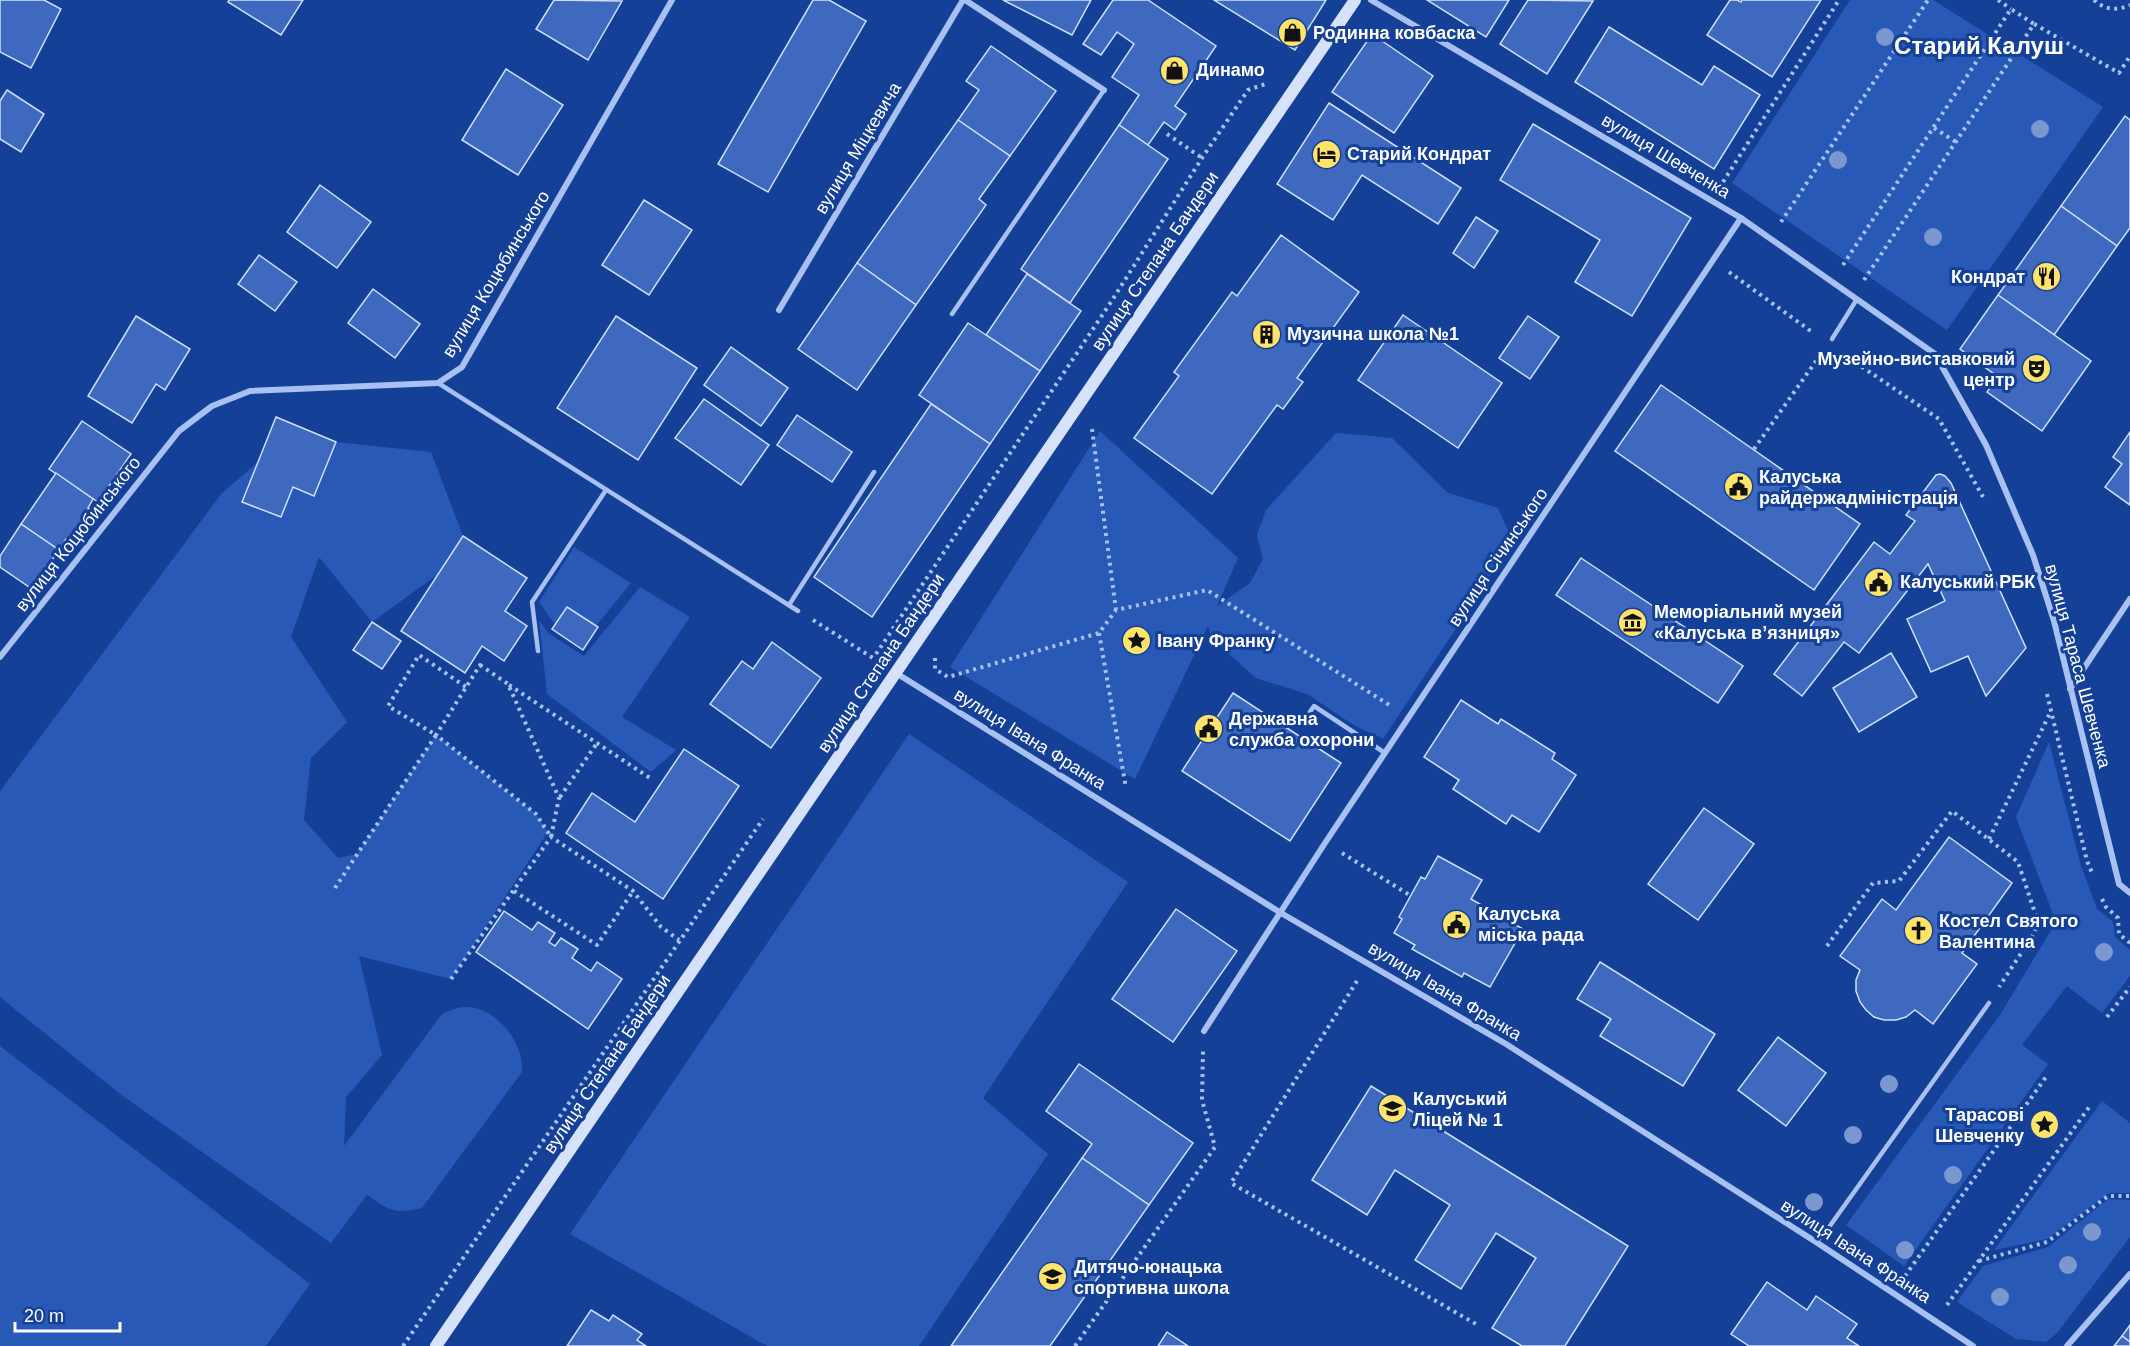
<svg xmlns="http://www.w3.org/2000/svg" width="2130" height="1346" font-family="Helvetica,sans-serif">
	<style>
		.green { fill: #2959b6 }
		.building { fill: #3e69bf; stroke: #cfdffc; stroke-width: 1.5 }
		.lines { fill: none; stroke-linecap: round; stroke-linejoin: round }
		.path { stroke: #a8c1f2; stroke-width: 4; stroke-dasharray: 3 4.5; stroke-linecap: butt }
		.lane { stroke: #a8c1f2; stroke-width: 4.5 }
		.street { stroke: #a8c1f2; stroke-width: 6 }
		.secondary { stroke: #d6e2fc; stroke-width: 12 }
		.tree { fill: #7b97cf }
		.labels { text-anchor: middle; stroke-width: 6; stroke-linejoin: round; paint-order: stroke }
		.poi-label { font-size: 18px; font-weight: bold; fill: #fff; stroke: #154097; text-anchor: start }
		.street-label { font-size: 18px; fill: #fff; stroke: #154097 }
		.district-label { font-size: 24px; font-weight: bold; fill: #fff; stroke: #154097 }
	</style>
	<rect width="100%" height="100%" fill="#154097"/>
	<!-- green -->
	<g class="green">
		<polygon points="1850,0 1933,0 2103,107 1947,330 1732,183"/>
		<polygon points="1100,431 1238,558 1217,606 1250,583 1263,559 1257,535 1266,510 1336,433 1392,438 1448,493 1498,508 1511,537 1486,583 1383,739 1355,726 1307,694 1256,678 1212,639 1208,626 1135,779 950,667"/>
		<path d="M336,442L431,452L463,536L437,575L372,622L319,557L291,637L347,722L311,758L304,820L338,858L357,854L436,735L536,814L548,832L451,979L359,956L382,1055L346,1097L344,1146L442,1014C449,1011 457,1007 465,1007C490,1005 517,1034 521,1058C522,1062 522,1067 522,1072L422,1208C394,1214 390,1211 367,1195L331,1243L120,1094L0,997V791L222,493L258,462L293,487L314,495Z"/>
		<polygon points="574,547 631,583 582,643 556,626 539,602"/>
		<polygon points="640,587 690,617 622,717 676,750 651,772 547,694 539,620 548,633 584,656"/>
		<polygon points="909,734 1128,882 983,1098 1048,1154 919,1346 767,1346 570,1234"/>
		<polygon points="2049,742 2081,866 2097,909 2113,922 2115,937 2130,950 2130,976 2102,1013 2067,986 2022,1045 2048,1064 1904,1266 1846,1225 2000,1015 2056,922 2016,817"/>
		<polygon points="0,1046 310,1284 266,1346 0,1346"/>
		<polygon points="2102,1101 2130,1123 2130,1193 2109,1193 2047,1239 1994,1250"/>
		<polygon points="2108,1199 2130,1200 2130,1237 2057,1333 2046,1342 2016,1339 1957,1302 1983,1266 2048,1247"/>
	</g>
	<!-- building -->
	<g class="building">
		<polygon points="0,0 44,0 61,9 31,68 0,52"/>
		<polygon points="229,0 303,0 281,35 228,2"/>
		<polygon points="554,0 622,1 588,60 536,29"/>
		<polygon points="813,0 829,0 866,21 768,192 718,164"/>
		<polygon points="1003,0 1091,0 1072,35"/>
		<polygon points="1113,0 1148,0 1216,46 1175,106 1186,114 1175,130 1164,122 1148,145 1119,125 1139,95 1112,77 1134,44 1117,32 1101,55 1083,44"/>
		<polygon points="1214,0 1326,0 1295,50"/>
		<polygon points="1427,0 1509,0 1486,37"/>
		<polygon points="1528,0 1593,1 1547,74 1500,44"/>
		<polygon points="1730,0 1737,0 1741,2 1742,0 1821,0 1772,77 1707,35"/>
		<polygon points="1609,27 1702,85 1714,66 1760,95 1714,169 1575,82"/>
		<polygon points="1372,34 1433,76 1394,133 1332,92"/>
		<polygon points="991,46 1056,91 1010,156 958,120 979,90 966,81"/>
		<polygon points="506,69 563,105 518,175 462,140"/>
		<polygon points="7,90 44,114 21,152 0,139 0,101"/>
		<polygon points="1329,103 1461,188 1438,224 1362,175 1333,220 1277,184"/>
		<polygon points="2125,116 2130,120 2130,228 2117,246 2061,206"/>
		<polygon points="958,120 1010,156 979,199 986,205 916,305 857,263"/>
		<polygon points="1533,124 1691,218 1632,316 1575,282 1600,240 1500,180"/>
		<polygon points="1119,125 1168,159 1070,303 1021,269"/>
		<polygon points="320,185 371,222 337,268 287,232"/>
		<polygon points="644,200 692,230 649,295 602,265"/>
		<polygon points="2061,206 2117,246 2054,335 1998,295"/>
		<polygon points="1476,217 1498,231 1474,268 1453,253"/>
		<polygon points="1281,235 1359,292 1297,378 1303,382 1283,409 1277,405 1212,494 1134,438 1179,376 1174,372 1232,292 1237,296"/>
		<polygon points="259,255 297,282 275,311 238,284"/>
		<polygon points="857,263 916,305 857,390 798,349"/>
		<polygon points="1027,274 1081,311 1040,371 986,335"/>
		<polygon points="373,289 420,324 395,358 348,323"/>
		<polygon points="1998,295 2091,361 2042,431 1987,392 1998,377 1960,349"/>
		<polygon points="1403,315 1502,383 1458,448 1358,380"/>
		<polygon points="136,316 190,349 165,390 156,384 132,423 88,396"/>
		<polygon points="616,316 697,368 638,460 557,408"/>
		<polygon points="1528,316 1559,337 1530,379 1499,358"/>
		<polygon points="968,323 1040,371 990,444 919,395"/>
		<polygon points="731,347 788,388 761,426 704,385"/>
		<polygon points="1661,385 1860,524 1814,590 1615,451"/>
		<polygon points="704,399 769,445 741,485 675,438"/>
		<polygon points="931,404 990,444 872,617 814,577"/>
		<polygon points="797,415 852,452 832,482 777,445"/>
		<polygon points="276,417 336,442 314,496 293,487 281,517 242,502"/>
		<polygon points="82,421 131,454 98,502 49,469"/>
		<polygon points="2130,432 2130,505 2105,487 2122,464 2113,457"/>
		<polygon points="56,473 93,499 88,508 97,514 76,546 66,539 59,550 21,524"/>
		<polygon points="1940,474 1945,476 1951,483 2026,648 1986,696 1968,656 1931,672 1907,619 1945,601 1928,564 1859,653 1844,642 1802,696 1774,674 1874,542 1890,554 1915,521 1906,515 1936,475"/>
		<polygon points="21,524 59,550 32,589 0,567 0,556"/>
		<polygon points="463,536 527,578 505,611 527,626 504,661 482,646 465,673 401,631"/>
		<polygon points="1581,558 1743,666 1718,703 1556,595"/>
		<polygon points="567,607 598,627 583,650 552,629"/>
		<polygon points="372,622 401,641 382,669 353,650"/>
		<polygon points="772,642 821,678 771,748 710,704 742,661 753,669"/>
		<polygon points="1891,653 1917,697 1859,732 1833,688"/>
		<polygon points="1233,693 1341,763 1290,841 1182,771"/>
		<polygon points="1461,700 1498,724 1501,719 1555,753 1552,759 1576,775 1539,832 1512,815 1506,824 1453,789 1459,780 1424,757"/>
		<polygon points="684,749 739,786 663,899 566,833 592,793 635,822"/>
		<polygon points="1704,808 1754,844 1698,920 1648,884"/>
		<polygon points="1949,837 2012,883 1962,953 1977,964 1933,1024 1915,1010 1906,1017 1896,1020 1884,1020 1874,1017 1866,1010 1860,1002 1856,991 1856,980 1860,970 1840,956 1882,899 1896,910"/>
		<polygon points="1438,856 1482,880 1471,899 1523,929 1490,987 1464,973 1462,977 1412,949 1415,945 1394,933 1402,919 1399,917 1421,877 1425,879"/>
		<polygon points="1176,909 1237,951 1173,1042 1112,999"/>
		<polygon points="504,911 532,930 538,922 555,933 549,942 555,946 561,938 578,949 572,958 591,971 597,962 622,979 588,1029 476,952"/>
		<polygon points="1600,962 1715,1034 1683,1086 1600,1036 1611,1019 1577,999"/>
		<polygon points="1778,1037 1826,1073 1786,1126 1738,1090"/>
		<polygon points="1079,1064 1193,1143 1149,1205 1082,1158 1092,1144 1046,1111"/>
		<polygon points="1371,1086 1628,1246 1565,1346 1522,1346 1492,1328 1536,1258 1496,1233 1461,1289 1415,1260 1450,1205 1395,1170 1367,1215 1312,1180"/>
		<polygon points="1082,1158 1149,1205 1050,1346 951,1346"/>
		<polygon points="1767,1282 1807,1310 1816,1296 1857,1324 1847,1338 1859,1346 1749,1346 1731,1334"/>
		<polygon points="591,1310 609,1321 613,1315 642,1334 637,1340 646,1346 567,1346"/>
		<polygon points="2130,1325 2130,1342 2122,1336"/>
		<polygon points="1167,1332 1188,1346 1158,1346"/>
		<polygon points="2122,1336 2130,1342 2130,1346 2114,1346"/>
	</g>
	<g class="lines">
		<!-- path -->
		<g class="path">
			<polyline points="1998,0 2011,9"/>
			<path d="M2094,0C2105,10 2117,11 2130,5"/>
			<polyline points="1934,128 1956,142"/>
			<polyline points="1167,134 1202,158"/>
			<polyline points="1723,182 1839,0"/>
			<polyline points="1781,222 1928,0"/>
			<polyline points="1843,265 2011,9 2034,24"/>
			<polyline points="1729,272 1812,332"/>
			<polyline points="1864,280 2034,24 2119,73 2130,56"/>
			<polyline points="1843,354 1939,419 1983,497"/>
			<polyline points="1092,429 1116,610"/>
			<polyline points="1754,449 1821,354"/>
			<polyline points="813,620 873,658"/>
			<polyline points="1099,633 1126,788"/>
			<polyline points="876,654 1111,302 1202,158 1248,90 1268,83"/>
			<polyline points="935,658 935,669 948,677 1099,633 1116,610 1207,590 1391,706"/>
			<polygon points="480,665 508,684 559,798 551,837 536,814 436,735"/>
			<polyline points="509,685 650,778"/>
			<polyline points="2047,694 2087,861 2093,875"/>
			<polyline points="560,797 597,743"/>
			<polyline points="1989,839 2050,713"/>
			<polyline points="1342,853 1411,896"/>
			<polyline points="335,888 436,735 388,706 419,655 466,687"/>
			<polyline points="514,891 597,945 633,891"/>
			<polyline points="2102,899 2106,907 2118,918 2119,934 2130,943"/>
			<polyline points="1827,946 1873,883 1899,881 1952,811 2018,862 2038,922 2033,935 1999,987"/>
			<polyline points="451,979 551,837 633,891 661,927 679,940"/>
			<polyline points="1357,981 1231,1183 1476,1324"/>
			<polyline points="2107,1017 2130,987"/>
			<polyline points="1979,1261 2047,1242 2108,1196 2130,1196"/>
			<polyline points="1905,1276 2048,1074"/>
			<polyline points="1947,1305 2090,1106"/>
			<polyline points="403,1346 763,819"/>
			<polyline points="1075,1346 1215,1147 1202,1100 1203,1051"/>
		</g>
		<!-- lane -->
		<g class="lane">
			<polyline points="952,314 1104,90"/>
			<polyline points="1832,339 1857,299"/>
			<polyline points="438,383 798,611"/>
			<polyline points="789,605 874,472"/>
			<polyline points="538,651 532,602 606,490"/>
			<polyline points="1302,724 1314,706 1385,753"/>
			<polyline points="1816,1242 1827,1230 1989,1003"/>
		</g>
		<!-- street -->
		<g class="street">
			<polyline points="965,0 1104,90"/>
			<polyline points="1371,0 1741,218 1935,354 1986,445 2033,555 2054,621 2119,884 2130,893"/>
			<polyline points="779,310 963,0"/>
			<polyline points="0,657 179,431 212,406 250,391 438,383 462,367 672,0"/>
			<polyline points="896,673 1281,913 1506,1044 1816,1242 1973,1346"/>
			<polyline points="2070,689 2130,599"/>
			<polyline points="1204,1031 1325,843 1741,218"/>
			<polyline points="2067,1346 2130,1274"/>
		</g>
		<!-- secondary -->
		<polyline class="secondary" points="436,1346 1355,0"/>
	</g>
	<!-- trees -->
	<g class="tree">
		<circle cx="1885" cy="37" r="9"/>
		<circle cx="2040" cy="129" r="9"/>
		<circle cx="1838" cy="160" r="9"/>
		<circle cx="1933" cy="237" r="9"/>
		<circle cx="2104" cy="952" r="9"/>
		<circle cx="1889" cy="1084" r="9"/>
		<circle cx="1853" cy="1135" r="9"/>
		<circle cx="1953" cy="1175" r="9"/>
		<circle cx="1814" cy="1202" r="9"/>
		<circle cx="2092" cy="1232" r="9"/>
		<circle cx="1905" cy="1250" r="9"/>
		<circle cx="2068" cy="1265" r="9"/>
		<circle cx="2000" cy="1297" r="9"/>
	</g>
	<!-- icons -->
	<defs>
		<symbol id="shop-disc" viewBox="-11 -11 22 22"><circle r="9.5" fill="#ffe468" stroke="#154097"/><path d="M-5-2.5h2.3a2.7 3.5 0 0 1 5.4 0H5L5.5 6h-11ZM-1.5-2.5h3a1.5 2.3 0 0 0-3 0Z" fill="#111"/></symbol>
		<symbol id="hotel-disc" viewBox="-11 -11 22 22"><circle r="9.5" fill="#ffe468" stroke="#154097"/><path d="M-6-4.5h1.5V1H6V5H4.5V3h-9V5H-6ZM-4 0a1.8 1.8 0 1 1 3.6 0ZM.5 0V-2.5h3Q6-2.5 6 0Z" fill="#111"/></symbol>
		<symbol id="restaurant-disc" viewBox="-11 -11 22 22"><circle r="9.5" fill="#ffe468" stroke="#154097"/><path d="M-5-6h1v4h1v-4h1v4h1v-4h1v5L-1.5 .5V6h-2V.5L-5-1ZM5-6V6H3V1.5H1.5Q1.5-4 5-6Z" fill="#111"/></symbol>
		<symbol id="building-disc" viewBox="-11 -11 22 22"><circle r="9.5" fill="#ffe468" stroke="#154097"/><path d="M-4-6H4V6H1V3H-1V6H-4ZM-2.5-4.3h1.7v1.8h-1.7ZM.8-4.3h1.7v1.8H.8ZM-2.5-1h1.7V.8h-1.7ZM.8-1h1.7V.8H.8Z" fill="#111"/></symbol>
		<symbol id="theatre-disc" viewBox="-11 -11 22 22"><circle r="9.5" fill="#ffe468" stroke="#154097"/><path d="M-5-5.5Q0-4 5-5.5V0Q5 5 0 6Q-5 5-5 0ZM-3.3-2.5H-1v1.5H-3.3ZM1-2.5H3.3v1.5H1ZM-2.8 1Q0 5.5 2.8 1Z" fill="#111"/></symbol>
		<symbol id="civic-disc" viewBox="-11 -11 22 22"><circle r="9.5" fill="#ffe468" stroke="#154097"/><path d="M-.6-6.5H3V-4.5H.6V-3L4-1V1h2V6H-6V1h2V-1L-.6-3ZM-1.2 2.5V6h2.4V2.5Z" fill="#111"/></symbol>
		<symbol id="museum-disc" viewBox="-11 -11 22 22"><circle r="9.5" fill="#ffe468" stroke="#154097"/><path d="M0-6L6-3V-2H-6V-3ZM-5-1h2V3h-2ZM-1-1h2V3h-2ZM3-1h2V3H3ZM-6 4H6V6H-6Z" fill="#111"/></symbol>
		<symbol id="sight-disc" viewBox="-11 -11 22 22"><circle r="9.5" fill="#ffe468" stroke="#154097"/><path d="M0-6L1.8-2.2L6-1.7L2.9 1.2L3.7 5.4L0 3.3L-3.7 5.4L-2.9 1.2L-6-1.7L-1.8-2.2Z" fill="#111"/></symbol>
		<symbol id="church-disc" viewBox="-11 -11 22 22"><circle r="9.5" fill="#ffe468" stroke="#154097"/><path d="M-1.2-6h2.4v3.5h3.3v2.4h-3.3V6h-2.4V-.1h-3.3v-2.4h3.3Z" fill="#111"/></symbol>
		<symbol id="school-disc" viewBox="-11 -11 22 22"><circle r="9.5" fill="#ffe468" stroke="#154097"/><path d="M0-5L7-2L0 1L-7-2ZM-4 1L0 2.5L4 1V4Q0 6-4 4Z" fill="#111"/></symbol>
	</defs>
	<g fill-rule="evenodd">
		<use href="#shop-disc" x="1276" y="16" width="33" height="33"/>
		<use href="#shop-disc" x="1158" y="54" width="33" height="33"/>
		<use href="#hotel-disc" x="1310" y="138" width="33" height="33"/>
		<use href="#restaurant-disc" x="2030" y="260" width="33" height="33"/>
		<use href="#building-disc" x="1250" y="318" width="33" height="33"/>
		<use href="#theatre-disc" x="2020" y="352" width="33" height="33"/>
		<use href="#civic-disc" x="1722" y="470" width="33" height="33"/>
		<use href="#civic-disc" x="1862" y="566" width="33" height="33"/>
		<use href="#museum-disc" x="1616" y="606" width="33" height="33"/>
		<use href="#sight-disc" x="1120" y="624" width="33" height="33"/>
		<use href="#civic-disc" x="1192" y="712" width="33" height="33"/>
		<use href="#civic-disc" x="1440" y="908" width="33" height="33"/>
		<use href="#church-disc" x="1902" y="914" width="33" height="33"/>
		<use href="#school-disc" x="1376" y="1092" width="33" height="33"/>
		<use href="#sight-disc" x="2028" y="1108" width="33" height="33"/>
		<use href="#school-disc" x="1036" y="1260" width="33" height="33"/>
	</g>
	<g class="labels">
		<!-- poi labels -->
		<g class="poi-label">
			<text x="1313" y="39">Родинна ковбаска</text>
			<text x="1196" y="76">Динамо</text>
			<text x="1347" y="160">Старий Кондрат</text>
			<text x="2025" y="283" text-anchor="end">Кондрат</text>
			<text x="1287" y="340">Музична школа №1</text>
			<text x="2015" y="365" text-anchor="end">Музейно-виставковий<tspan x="2015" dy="21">центр</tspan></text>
			<text x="1759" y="483">Калуська<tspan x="1759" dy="21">райдержадміністрація</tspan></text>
			<text x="1900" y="588">Калуський РБК</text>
			<text x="1654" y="618">Меморіальний музей<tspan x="1654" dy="21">«Калуська в’язниця»</tspan></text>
			<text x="1157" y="647">Івану Франку</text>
			<text x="1229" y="725">Державна<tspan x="1229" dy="21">служба охорони</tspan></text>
			<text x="1478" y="920">Калуська<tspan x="1478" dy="21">міська рада</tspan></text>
			<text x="1939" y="927">Костел Святого<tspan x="1939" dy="21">Валентина</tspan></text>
			<text x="1413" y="1105">Калуський<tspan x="1413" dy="21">Ліцей № 1</tspan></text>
			<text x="2024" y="1121" text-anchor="end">Тарасові<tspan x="2024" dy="21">Шевченку</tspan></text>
			<text x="1074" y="1273">Дитячо-юнацька<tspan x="1074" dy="21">спортивна школа</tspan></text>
		</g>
		<!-- street labels -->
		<g class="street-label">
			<text transform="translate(858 148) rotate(-59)" y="6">вулиця Міцкевича</text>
			<text transform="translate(1666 156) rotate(31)" y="6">вулиця Шевченка</text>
			<text transform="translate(1155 261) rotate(-56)" y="6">вулиця Степана Бандери</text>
			<text transform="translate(496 274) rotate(-59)" y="6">вулиця Коцюбинського</text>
			<text transform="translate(78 534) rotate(-52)" y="6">вулиця Коцюбинського</text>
			<text transform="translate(1498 557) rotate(-56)" y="6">вулиця Січинського</text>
			<text transform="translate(881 663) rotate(-56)" y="6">вулиця Степана Бандери</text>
			<text transform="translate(2078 666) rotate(75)" y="6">вулиця Тараса Шевченка</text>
			<text transform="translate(1030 739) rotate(32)" y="6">вулиця Івана Франка</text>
			<text transform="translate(1445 991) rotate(31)" y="6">вулиця Івана Франка</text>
			<text transform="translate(607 1064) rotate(-56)" y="6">вулиця Степана Бандери</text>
			<text transform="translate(1856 1251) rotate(33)" y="6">вулиця Івана Франка</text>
		</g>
		<!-- district labels -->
		<g class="district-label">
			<text x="1979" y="54">Старий Калуш</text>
		</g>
	</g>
	<!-- scale -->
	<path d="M15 1322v9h105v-9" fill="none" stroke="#ffffff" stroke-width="3"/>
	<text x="24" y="1322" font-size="18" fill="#ffffff" stroke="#154097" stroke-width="4.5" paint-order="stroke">20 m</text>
</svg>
